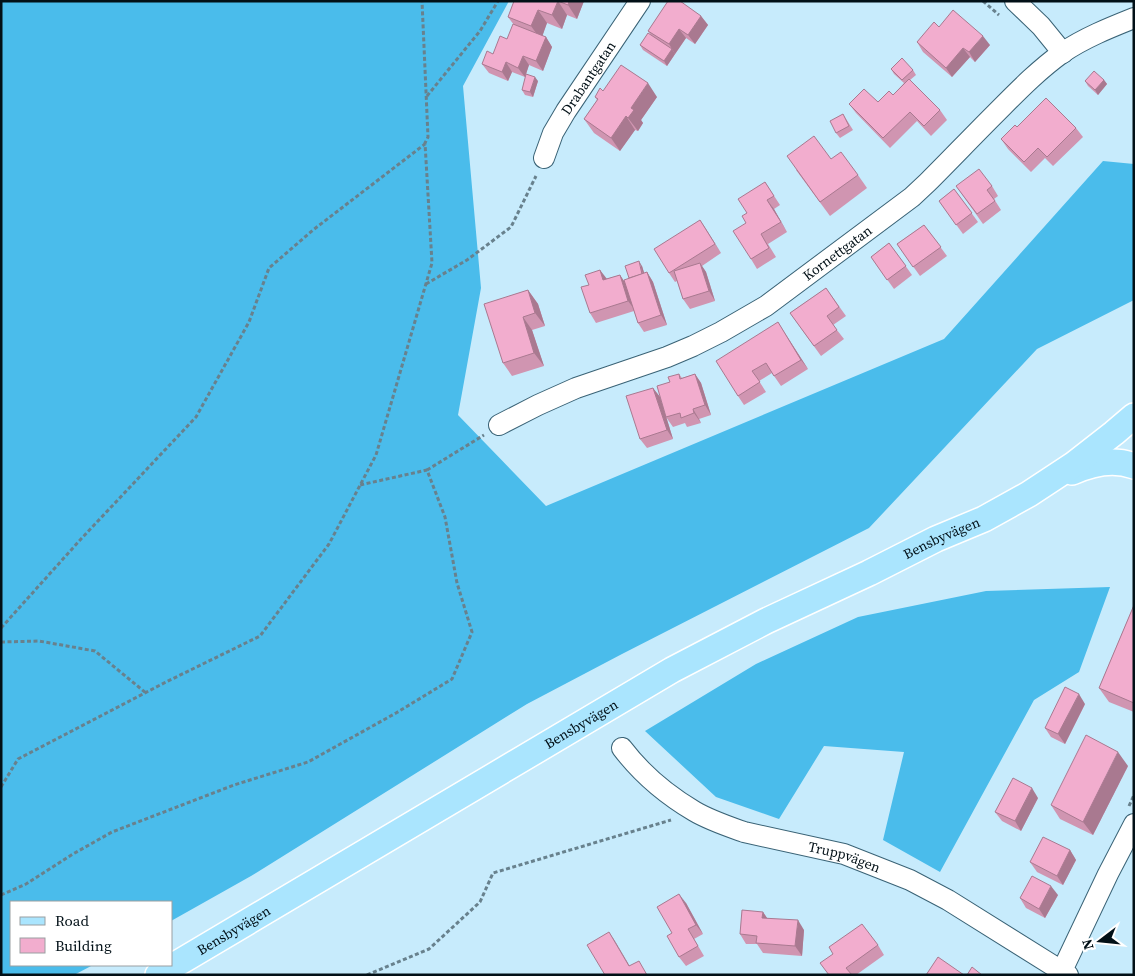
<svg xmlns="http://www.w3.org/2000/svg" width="1135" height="976" font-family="'Source Serif 4',serif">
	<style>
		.forest { fill: #4abceb }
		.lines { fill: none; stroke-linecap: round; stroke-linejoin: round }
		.minor-casing { stroke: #3a6376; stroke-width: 22 }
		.major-casing { stroke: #fff; stroke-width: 28 }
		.path { stroke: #68818d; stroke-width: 3; stroke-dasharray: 4 2.5; stroke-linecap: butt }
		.minor { stroke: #fff; stroke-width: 20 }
		.major { stroke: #aae5fe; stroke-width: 25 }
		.wall { fill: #d095b1 }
		.shaded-wall { fill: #a97990 }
		.building { fill: #f2adce; stroke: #a97990 }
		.labels { text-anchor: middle; stroke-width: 4.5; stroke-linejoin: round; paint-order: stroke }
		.street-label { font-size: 14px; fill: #021017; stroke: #fff }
	</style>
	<rect width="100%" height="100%" fill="#c7ebfc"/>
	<!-- forest -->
	<g class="forest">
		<polygon points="1,1 509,1 463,86 481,288 458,415 546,506 944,339 1103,161 1134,164 1134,300 1037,349 869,528 622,654 527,704 251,876 171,921 171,902 11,902 11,965 93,965 74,975 1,975"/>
		<polygon points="1110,587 1079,672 1034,700 940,872 883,840 904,752 824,746 779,819 716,797 645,731 756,664 858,617 986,591"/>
	</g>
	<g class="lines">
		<defs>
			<g id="minor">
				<polyline points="1015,1 1041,26 1063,53"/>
				<path id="s1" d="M544,158L553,133L566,111L640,1"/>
				<path id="s2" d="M499,425L538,405L576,388L667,357L693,346L721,332L766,306L912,197L928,182C950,160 972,137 995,114C1016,93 1037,71 1062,53C1084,38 1109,28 1134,18"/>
				<path id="s3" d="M622,748C641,773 667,795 694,811C709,820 727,826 744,832L844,854L910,880L948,900L1068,975"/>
				<polyline points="1060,975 1108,874 1134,824"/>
			</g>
			<g id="major">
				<path d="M1072,472C1092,463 1113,458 1134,466"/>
				<path id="s4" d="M158,975L672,670L766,621L869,573L936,539L984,519L1029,494L1073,465L1114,433L1134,416"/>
			</g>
		</defs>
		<!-- minor casing -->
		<use href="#minor" class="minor-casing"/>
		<!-- major casing -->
		<use href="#major" class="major-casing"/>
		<!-- path -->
		<g class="path">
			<polyline points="983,1 999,15"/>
			<polyline points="427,96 480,31 498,1"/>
			<polyline points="426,284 467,260 511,227 536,176"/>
			<polyline points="427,470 484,435"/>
			<polyline points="1,628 81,539 196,417 249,322 269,268 313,230 425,144"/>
			<polyline points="1,642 39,641 95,651 146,693"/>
			<polyline points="1,787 18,759 166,682 260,636 329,544 376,455 432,263 425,143 428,137 422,1"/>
			<polyline points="1129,806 1134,795"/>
			<polyline points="1,895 26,884 73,854 112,832 234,785 308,762 396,713 452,679 472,632 457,583 445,517 427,470 360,485"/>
			<polyline points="367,975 429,949 480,902 493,873 671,820"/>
		</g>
		<!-- minor -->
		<use href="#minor" class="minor"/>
		<!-- major -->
		<use href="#major" class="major"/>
	</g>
	<!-- wall -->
	<g class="wall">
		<polygon points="514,1 584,1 577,19 567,15 562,29 547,23 542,36 546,37 552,47 543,71 529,65 525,77 512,72 508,81 489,73 482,64 493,54 507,39 514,25 508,17"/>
		<polygon points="701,16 708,25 695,44 686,38 667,66 643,50 640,45 651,35 648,31"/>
		<polygon points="917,42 990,45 975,62 970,57 952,77 923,52"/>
		<polygon points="891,69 913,70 916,75 910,80 940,110 947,120 931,136 917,121 890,148 856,113 849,104 878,102 893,95 904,83 894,74"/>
		<polygon points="1104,80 1107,84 1098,95 1088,86 1085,81"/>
		<polygon points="538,81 533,97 525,95 522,90"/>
		<polygon points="603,91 657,97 641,120 643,123 638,131 635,130 620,151 594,133 584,119 597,100 595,97"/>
		<polygon points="843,114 853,130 840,138 836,133"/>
		<polygon points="1017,127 1076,128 1083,137 1053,166 1045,158 1031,172 1008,149 1001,139"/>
		<polygon points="831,159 858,175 867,188 830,216 796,170"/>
		<polygon points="765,182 780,205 774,209 787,232 768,244 776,257 757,269 751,259 746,223 747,213"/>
		<polygon points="956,186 992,186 998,196 994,199 1001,210 983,224"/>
		<polygon points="954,189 978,222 963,234 939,201"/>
		<polygon points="700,220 721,253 702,266 706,272 715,301 690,309 683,299 677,281 675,282 669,273"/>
		<polygon points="924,225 947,256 920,276 897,244"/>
		<polygon points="889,243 912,275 894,289 871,257"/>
		<polygon points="642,266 644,273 647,272 653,282 667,325 644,332 638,323 634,311 596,323 590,313 589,285 600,270 606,279 620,275 625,283"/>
		<polygon points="826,288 846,316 833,325 844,339 821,356 790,313"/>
		<polygon points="528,290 538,304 545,326 532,330 544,366 512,376 503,363"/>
		<polygon points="778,322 808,369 781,386 772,373 759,381 766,392 744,405 738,396"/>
		<polygon points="679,374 682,378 695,374 701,383 711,415 699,419 701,423 687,427 685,423 673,427 666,417 670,382"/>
		<polygon points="653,388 660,397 673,439 647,448 640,439"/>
		<polygon points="1134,605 1134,712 1109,702 1099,688"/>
		<polygon points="1085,704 1065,744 1051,737 1045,728"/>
		<polygon points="1128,766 1093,835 1060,819 1051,805"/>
		<polygon points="1038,798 1021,831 1002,821 995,812"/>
		<polygon points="1070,850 1076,860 1063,885 1037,872 1030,862"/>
		<polygon points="1058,895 1045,918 1026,908 1020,898"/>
		<polygon points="686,903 703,934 694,939 704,956 686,966 679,957 672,933"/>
		<polygon points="763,912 767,918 804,930 802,956 763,953 757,944 746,944 740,934"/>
		<polygon points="878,945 884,955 856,975 829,975"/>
	</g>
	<!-- shaded-wall -->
	<g class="shaded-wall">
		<polygon points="558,1 567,15 562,29 552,15"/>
		<polygon points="569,1 584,1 577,19 568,5"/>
		<polygon points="538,10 547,23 541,40 531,26"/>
		<polygon points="701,16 708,25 695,44 688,35"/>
		<polygon points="679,29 686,38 675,54 669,44"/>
		<polygon points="983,36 990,45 975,62 969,52"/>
		<polygon points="546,37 552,47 543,71 536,61"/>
		<polygon points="963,48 970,57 952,77 946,68"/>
		<polygon points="672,49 675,54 667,66 664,61"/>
		<polygon points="523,56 529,65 525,77 518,68"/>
		<polygon points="506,62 512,72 508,81 502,72"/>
		<polygon points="535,77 538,81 533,97 530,92"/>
		<polygon points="1104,80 1107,84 1098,95 1095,90"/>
		<polygon points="648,83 657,97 641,120 643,123 638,131 628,118 631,108"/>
		<polygon points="626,116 635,130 620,151 611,138"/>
		<polygon points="767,200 774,209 787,232 781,222"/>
		<polygon points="700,220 706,229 721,253 715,244"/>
		<polygon points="639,261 642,266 646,279 643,274"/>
		<polygon points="700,263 706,272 715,301 709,291"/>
		<polygon points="600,270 607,279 603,280"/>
		<polygon points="647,272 653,282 667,325 661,315"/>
		<polygon points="620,275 626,284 635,310 628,301"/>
		<polygon points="528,290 538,304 545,326 535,313"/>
		<polygon points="523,317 532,330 544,366 534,353"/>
		<polygon points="778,322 784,332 808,369 801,360"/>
		<polygon points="695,374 701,383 711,415 705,405"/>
		<polygon points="653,388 660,397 673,439 667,430"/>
		<polygon points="693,409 699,419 701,423 694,413"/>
		<polygon points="1079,694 1085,704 1065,744 1058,734"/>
		<polygon points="1118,752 1128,766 1093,835 1083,822"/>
		<polygon points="1032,788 1038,798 1021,831 1015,821"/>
		<polygon points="1070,850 1076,860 1063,885 1057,876"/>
		<polygon points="1051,886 1058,895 1045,918 1039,909"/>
		<polygon points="679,894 686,903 703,934 696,925"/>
		<polygon points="763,912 769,921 762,918"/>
		<polygon points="798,920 804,930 802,956 795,946"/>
		<polygon points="609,932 615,941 635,975 629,966"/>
	</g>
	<!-- building -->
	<g class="building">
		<polygon points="514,1 569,1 568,5 558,1 552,15 538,10 531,26 508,17"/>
		<polygon points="668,1 680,1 701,16 688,35 679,29 669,44 648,31"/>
		<polygon points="953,10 983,36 969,52 963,48 946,68 917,42 934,22 939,27"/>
		<polygon points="513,24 546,37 536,61 523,56 518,68 506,62 502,72 482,64 487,51 493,54 500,36 507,39"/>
		<polygon points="648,33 672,49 664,61 640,45"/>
		<polygon points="902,58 913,70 902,80 891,69"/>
		<polygon points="621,65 648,83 631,108 634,110 628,118 626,116 611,138 584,119 598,99 595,97 600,88 603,91"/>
		<polygon points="1094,71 1104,80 1095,90 1085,81"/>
		<polygon points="526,74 535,77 530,92 522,90"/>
		<polygon points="909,79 940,110 924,126 910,112 883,138 849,104 864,89 878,102 889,91 893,95"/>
		<polygon points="1046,98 1076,128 1047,157 1038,148 1024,162 1001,139 1015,125 1017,127"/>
		<polygon points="843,114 849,126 836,133 830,121"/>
		<polygon points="814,136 831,159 841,152 858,175 820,202 787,156"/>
		<polygon points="979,169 992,186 987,190 995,201 977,214 956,186"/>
		<polygon points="765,182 774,196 767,200 781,222 761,234 769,248 751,259 733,231 746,223 742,216 747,213 738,199"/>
		<polygon points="954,189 972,213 956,225 939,201"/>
		<polygon points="700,220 715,244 669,273 654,249"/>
		<polygon points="924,225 941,247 913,267 897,244"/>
		<polygon points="889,243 906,266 887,280 871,257"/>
		<polygon points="639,261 642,274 629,278 625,266"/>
		<polygon points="700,263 709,291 683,299 674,271"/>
		<polygon points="600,270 603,280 620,275 628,301 590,313 581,287 589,285 585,275"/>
		<polygon points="647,272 661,315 638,323 624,280"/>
		<polygon points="826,288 839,307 827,316 837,330 814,346 790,313"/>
		<polygon points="528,290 535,313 523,317 534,353 503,363 484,304"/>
		<polygon points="778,322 801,360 774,376 766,363 752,371 760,382 738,396 716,361"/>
		<polygon points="679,374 680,379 695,374 705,405 693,409 694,413 681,418 680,413 666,417 657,386 670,382 668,377"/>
		<polygon points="653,388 667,430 640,439 626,396"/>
		<polygon points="1134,605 1134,703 1099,688"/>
		<polygon points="1065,687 1079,694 1058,734 1045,728"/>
		<polygon points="1086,735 1118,752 1083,822 1051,805"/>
		<polygon points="1013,778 1032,788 1015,821 995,812"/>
		<polygon points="1043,837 1070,850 1057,876 1030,862"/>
		<polygon points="1032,876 1051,886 1039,909 1020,898"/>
		<polygon points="679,894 696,925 688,929 698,946 679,957 667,936 672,933 657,907"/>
		<polygon points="742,910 763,912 762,918 798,920 795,946 756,943 757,936 740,934"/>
		<polygon points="862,924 878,945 846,968 852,975 829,975 820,963 833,954 829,947"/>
		<polygon points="609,932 629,966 639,961 647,975 605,975 587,945"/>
		<polygon points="938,957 964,975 926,975"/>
		<polygon points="972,967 982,975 967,975"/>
	</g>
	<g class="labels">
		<!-- street labels -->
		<g class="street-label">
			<text dy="5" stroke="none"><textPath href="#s1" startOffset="92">Drabantgatan</textPath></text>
			<text dy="5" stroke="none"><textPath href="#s2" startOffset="382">Kornettgatan</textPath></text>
			<text dy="5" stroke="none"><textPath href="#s4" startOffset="898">Bensbyvägen</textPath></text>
			<text dy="5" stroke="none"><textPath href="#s4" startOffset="492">Bensbyvägen</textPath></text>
			<text dy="5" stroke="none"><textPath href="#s3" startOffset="254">Truppvägen</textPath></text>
			<text dy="5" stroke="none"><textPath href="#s4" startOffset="88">Bensbyvägen</textPath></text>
		</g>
	</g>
	<!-- border -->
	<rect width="1135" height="976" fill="none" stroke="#021017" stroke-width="5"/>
	<!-- legend -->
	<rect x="10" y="901" width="162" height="65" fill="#ffffff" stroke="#9a9fa2"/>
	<rect x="20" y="917" width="25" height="8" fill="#aae5fe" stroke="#9a9fa2"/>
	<text x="55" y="926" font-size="15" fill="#021017">Road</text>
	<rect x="20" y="938" width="25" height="15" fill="#f2adce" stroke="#9a9fa2"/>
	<text x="55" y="951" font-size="15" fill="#021017">Building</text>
	<!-- north arrow -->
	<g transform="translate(1100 941) rotate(254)" stroke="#ffffff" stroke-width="4" paint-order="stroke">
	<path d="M0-4L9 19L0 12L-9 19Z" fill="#021017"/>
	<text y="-8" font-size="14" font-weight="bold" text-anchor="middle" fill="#021017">N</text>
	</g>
</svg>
